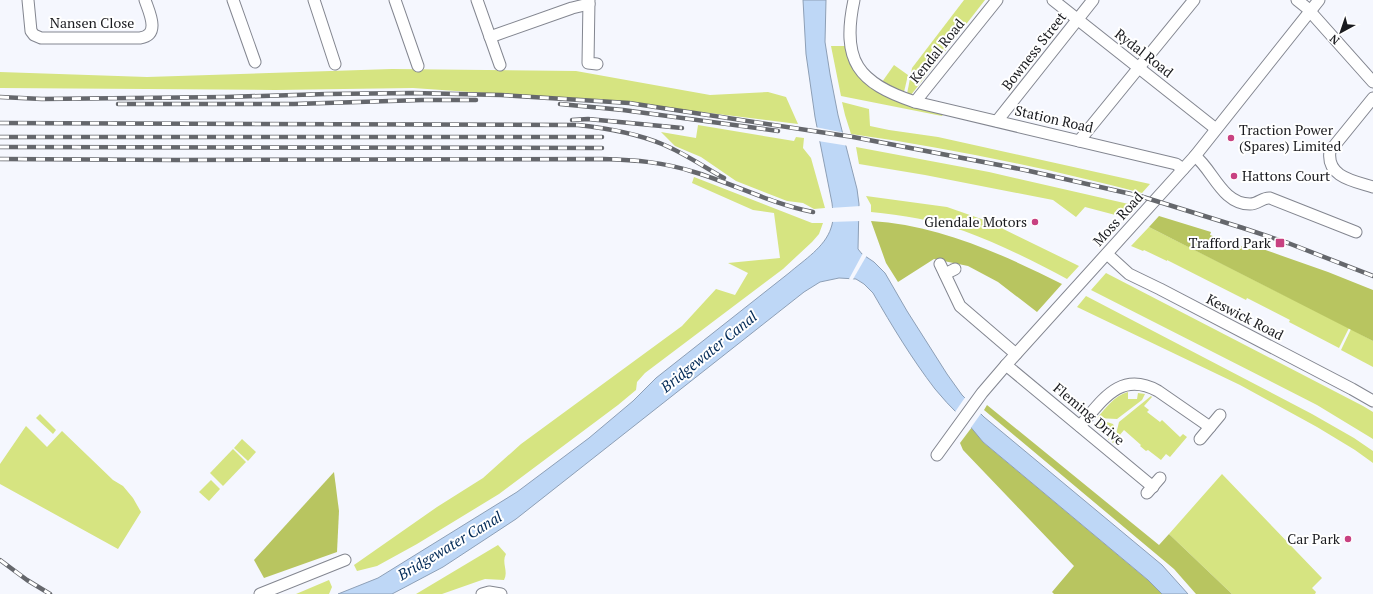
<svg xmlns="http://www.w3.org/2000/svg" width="1373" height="594" font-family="'PT Serif',serif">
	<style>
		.green { fill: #d6e481 }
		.forest { fill: #b8c560 }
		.water { fill: #bed7f6; stroke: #8d9fb6 }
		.pier { fill: #f5f7fe }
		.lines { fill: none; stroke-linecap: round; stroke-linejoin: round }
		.street-casing { stroke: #838690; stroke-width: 13 }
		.street { stroke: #fff; stroke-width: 11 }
		.rail-casing { stroke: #65676c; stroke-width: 4.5 }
		.rail { stroke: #fff; stroke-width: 3; stroke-dasharray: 9; stroke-linecap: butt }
		.poi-dot { fill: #c84181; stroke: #fff; stroke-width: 1.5 }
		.labels { text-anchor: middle; stroke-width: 4; stroke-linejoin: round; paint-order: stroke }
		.street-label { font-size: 14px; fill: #1a1b1f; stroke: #fff }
		.poi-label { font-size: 14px; fill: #1a1b1f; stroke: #fff; text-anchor: end }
		.water-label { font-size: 15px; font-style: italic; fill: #002956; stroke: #fff }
	</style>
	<rect width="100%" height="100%" fill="#f5f7fe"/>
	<!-- green -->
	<g class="green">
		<polygon points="964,0 985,0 911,95 907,94 912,68"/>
		<path d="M831,46H845C856,94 901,104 943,114L942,116L841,96Z"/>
		<polygon points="894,65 908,75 904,92 882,82"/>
		<polygon points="392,69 576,71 710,95 768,92 786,97 798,124 629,103 413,88 275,90 0,88 0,72 147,77"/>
		<path d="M842,102L869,109L870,126L889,130L938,137L1150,184L1142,193C1046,168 949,148 851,134L845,115Z"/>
		<polygon points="698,125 794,141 796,137 804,138 803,148 811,158 825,208 814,209 803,203 787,201 736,181 701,157 675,146 661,132 696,138"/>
		<polygon points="856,147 989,172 1133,205 1123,217 1085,207 1076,217 1053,200 925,175 859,164"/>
		<polygon points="694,177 812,223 823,223 819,234 812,242 783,269 645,373 637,382 636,390 618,405 499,494 417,544 377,566 357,571 354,565 437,507 483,478 521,444 682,326 716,289 735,295 748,273 728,263 780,258 774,213 753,210 692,183"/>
		<path d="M866,196L947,207L987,221L1079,266L1067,279C1034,261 999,244 964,231C934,220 902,215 871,212V205Z"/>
		<polygon points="1149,227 1349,328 1339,348 1289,322 1290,320 1247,298 1246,300 1167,260 1167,261 1144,250 1143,251 1131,246"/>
		<polygon points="1106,273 1363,406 1373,412 1373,439 1317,405 1091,290"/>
		<polygon points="1086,296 1312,414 1354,438 1373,451 1373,463 1355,450 1317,427 1240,385 1077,307"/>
		<polygon points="1351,329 1373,341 1373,367 1341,350"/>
		<path d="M1128,392V399H1137L1138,393L1145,394L1142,400L1117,419L1097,418C1106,408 1114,396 1128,392Z"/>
		<polygon points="1151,396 1152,397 1144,406 1149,410 1147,412 1160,422 1162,420 1180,437 1183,434 1187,437 1170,457 1166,454 1161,460 1148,450 1146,451 1140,446 1141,445 1124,430 1113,443 1112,442 1117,435 1116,434 1119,422"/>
		<polygon points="40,414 56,430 53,434 36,418"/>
		<path d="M1107,422L1113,424C1117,430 1113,435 1109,440L1108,439L1113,433L1106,427L1101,432C1098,429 1095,427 1095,423Z"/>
		<polygon points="26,426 47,447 62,431 113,480 123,486 133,498 141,512 118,549 0,484 0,464"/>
		<polygon points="242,439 256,452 248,461 234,448"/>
		<polygon points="233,449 246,462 223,486 210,473"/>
		<polygon points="1222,474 1322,578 1312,588 1316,592 1315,594 1232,594 1169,534"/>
		<polygon points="211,480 220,489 209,501 199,492"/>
		<path d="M498,545L506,554C501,563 509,571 504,580L485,579L479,581L442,594H416Z"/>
		<polygon points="329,580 332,587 329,594 296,594"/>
	</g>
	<!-- forest -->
	<g class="forest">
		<polygon points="1159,216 1211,232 1210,235 1252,250 1254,246 1328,272 1373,290 1373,341 1149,227"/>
		<path d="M871,221C939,225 1002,254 1062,284L1037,312L998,282L968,266L934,259L898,282L886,263Z"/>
		<polygon points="987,405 1159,545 1169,534 1232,594 1196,594 1174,569 984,410"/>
		<polygon points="972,427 983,442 1148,580 1162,594 1054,594 1052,592 1074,566 963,450 960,443"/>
		<polygon points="334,472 339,511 337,552 264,578 254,560"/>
	</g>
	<!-- water -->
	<path class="water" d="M803,0H826L825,42L830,74L838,115L857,189L859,204L858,249L862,254L874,262L885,273L907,311L947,374L962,395L984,417L1162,565L1188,594H1162L1148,580L983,442C969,423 950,408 935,389C912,359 892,326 873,293L864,284L856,279L839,278L820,282L804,292L516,519L443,567L392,594H338L378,578L517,492L589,438L633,401L656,378L789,273C804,260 825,247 831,228C834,220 833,212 832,203L815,117L806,54Z"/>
	<!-- pier -->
	<g class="pier">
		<polygon points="815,127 845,133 849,146 818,141"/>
		<polygon points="861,206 861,221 830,222 830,208"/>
		<polygon points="863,253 867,255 852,281 849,279"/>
		<polygon points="966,396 982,412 970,429 955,412"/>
	</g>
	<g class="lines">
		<defs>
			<g id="street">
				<path d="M28,0L31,31L34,35L41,38H140C161,35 149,12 145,0"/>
				<polyline points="233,0 255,62"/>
				<polyline points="314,0 335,64"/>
				<polyline points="395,0 418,66"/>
				<polyline points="477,0 500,65"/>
				<polyline points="589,0 588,63 597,64"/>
				<path d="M854,0C841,61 858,83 915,102L1176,164L1183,169"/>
				<polyline points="1053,0 1216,129"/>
				<polyline points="1297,0 1307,8 1373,82"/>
				<polyline points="490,37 572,8 589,4"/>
				<path d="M1373,98L1330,151C1326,177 1354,181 1373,187"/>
				<polyline points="915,102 997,0"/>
				<polyline points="997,121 1093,0"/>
				<polyline points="1079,141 1194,0"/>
				<path d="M1195,156C1213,170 1222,204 1250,204C1258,204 1263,197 1270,198L1356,232"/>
				<polyline points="1107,254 1129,274 1160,289 1352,389 1373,401"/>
				<polyline points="940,264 960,306 1016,354"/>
				<polyline points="945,274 955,269"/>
				<polyline points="1006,365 1153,487"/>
				<path d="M1080,426C1102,401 1120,370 1158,391L1210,427"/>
				<polyline points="1200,439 1220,415"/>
				<polyline points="937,455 982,393 1006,365 1195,156 1319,0"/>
				<polyline points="1147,493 1160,478"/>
				<polyline points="260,594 345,560"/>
				<polyline points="482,594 489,592 501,594"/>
			</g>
		</defs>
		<!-- street casing -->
		<use href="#street" class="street-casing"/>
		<!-- street -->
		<use href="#street" class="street"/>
		<defs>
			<g id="rail">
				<polyline points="0,97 42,99 226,97 327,94 413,93 501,95 629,103 853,137 1025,170 1140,196 1243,228 1288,243 1373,276"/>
				<polyline points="118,104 294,104 422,100 476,100"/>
				<polyline points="560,104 623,110 778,131"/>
				<polyline points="572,120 588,119 682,128"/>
				<path d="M0,123L578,125C606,128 635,133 662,144C684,153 704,167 724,178"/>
				<polyline points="0,137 602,137"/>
				<polyline points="0,147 602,148"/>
				<path d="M0,159L177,160L603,159C636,160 663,162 694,172C734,184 772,204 813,212"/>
				<polyline points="0,560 27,580 50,594"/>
			</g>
		</defs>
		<!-- rail casing -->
		<use href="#rail" class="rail-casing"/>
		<!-- rail -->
		<use href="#rail" class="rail"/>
	</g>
	<!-- markers -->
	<g class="poi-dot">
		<circle cx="1231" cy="138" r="4"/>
		<circle cx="1234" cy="176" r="4"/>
		<circle cx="1035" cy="222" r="4"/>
		<rect x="1275" y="238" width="10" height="10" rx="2"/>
		<circle cx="1348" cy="539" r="4"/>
	</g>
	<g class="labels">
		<!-- street labels -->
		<g class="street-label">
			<text x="92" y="28">Nansen Close</text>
			<text transform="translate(937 51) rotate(-51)" y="5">Kendal Road</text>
			<text transform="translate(1034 51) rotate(-52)" y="5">Bowness Street</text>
			<text transform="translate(1144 53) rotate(38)" y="5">Rydal Road</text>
			<text transform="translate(1054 119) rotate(13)" y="5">Station Road</text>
			<text transform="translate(1118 219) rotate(-48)" y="5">Moss Road</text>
			<text transform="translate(1245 317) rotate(27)" y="5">Keswick Road</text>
			<text transform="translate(1089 414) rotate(40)" y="5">Fleming Drive</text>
		</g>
		<!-- poi labels -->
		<g class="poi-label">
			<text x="1239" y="135" text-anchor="start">Traction Power<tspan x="1239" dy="16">(Spares) Limited</tspan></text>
			<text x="1242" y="181" text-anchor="start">Hattons Court</text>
			<text x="1027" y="227">Glendale Motors</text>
			<text x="1271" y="248">Trafford Park</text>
			<text x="1340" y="544">Car Park</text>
		</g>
		<!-- water labels -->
		<g class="water-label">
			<text transform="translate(709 352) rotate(-39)" y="5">Bridgewater Canal</text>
			<text transform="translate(450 546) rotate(-31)" y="5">Bridgewater Canal</text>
		</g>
	</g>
	<!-- north arrow -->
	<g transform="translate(1341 32) rotate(220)" stroke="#ffffff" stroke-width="3" paint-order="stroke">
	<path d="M0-3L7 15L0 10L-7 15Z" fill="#1a1b1f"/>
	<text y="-6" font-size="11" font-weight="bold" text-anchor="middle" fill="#1a1b1f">N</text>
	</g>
</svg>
